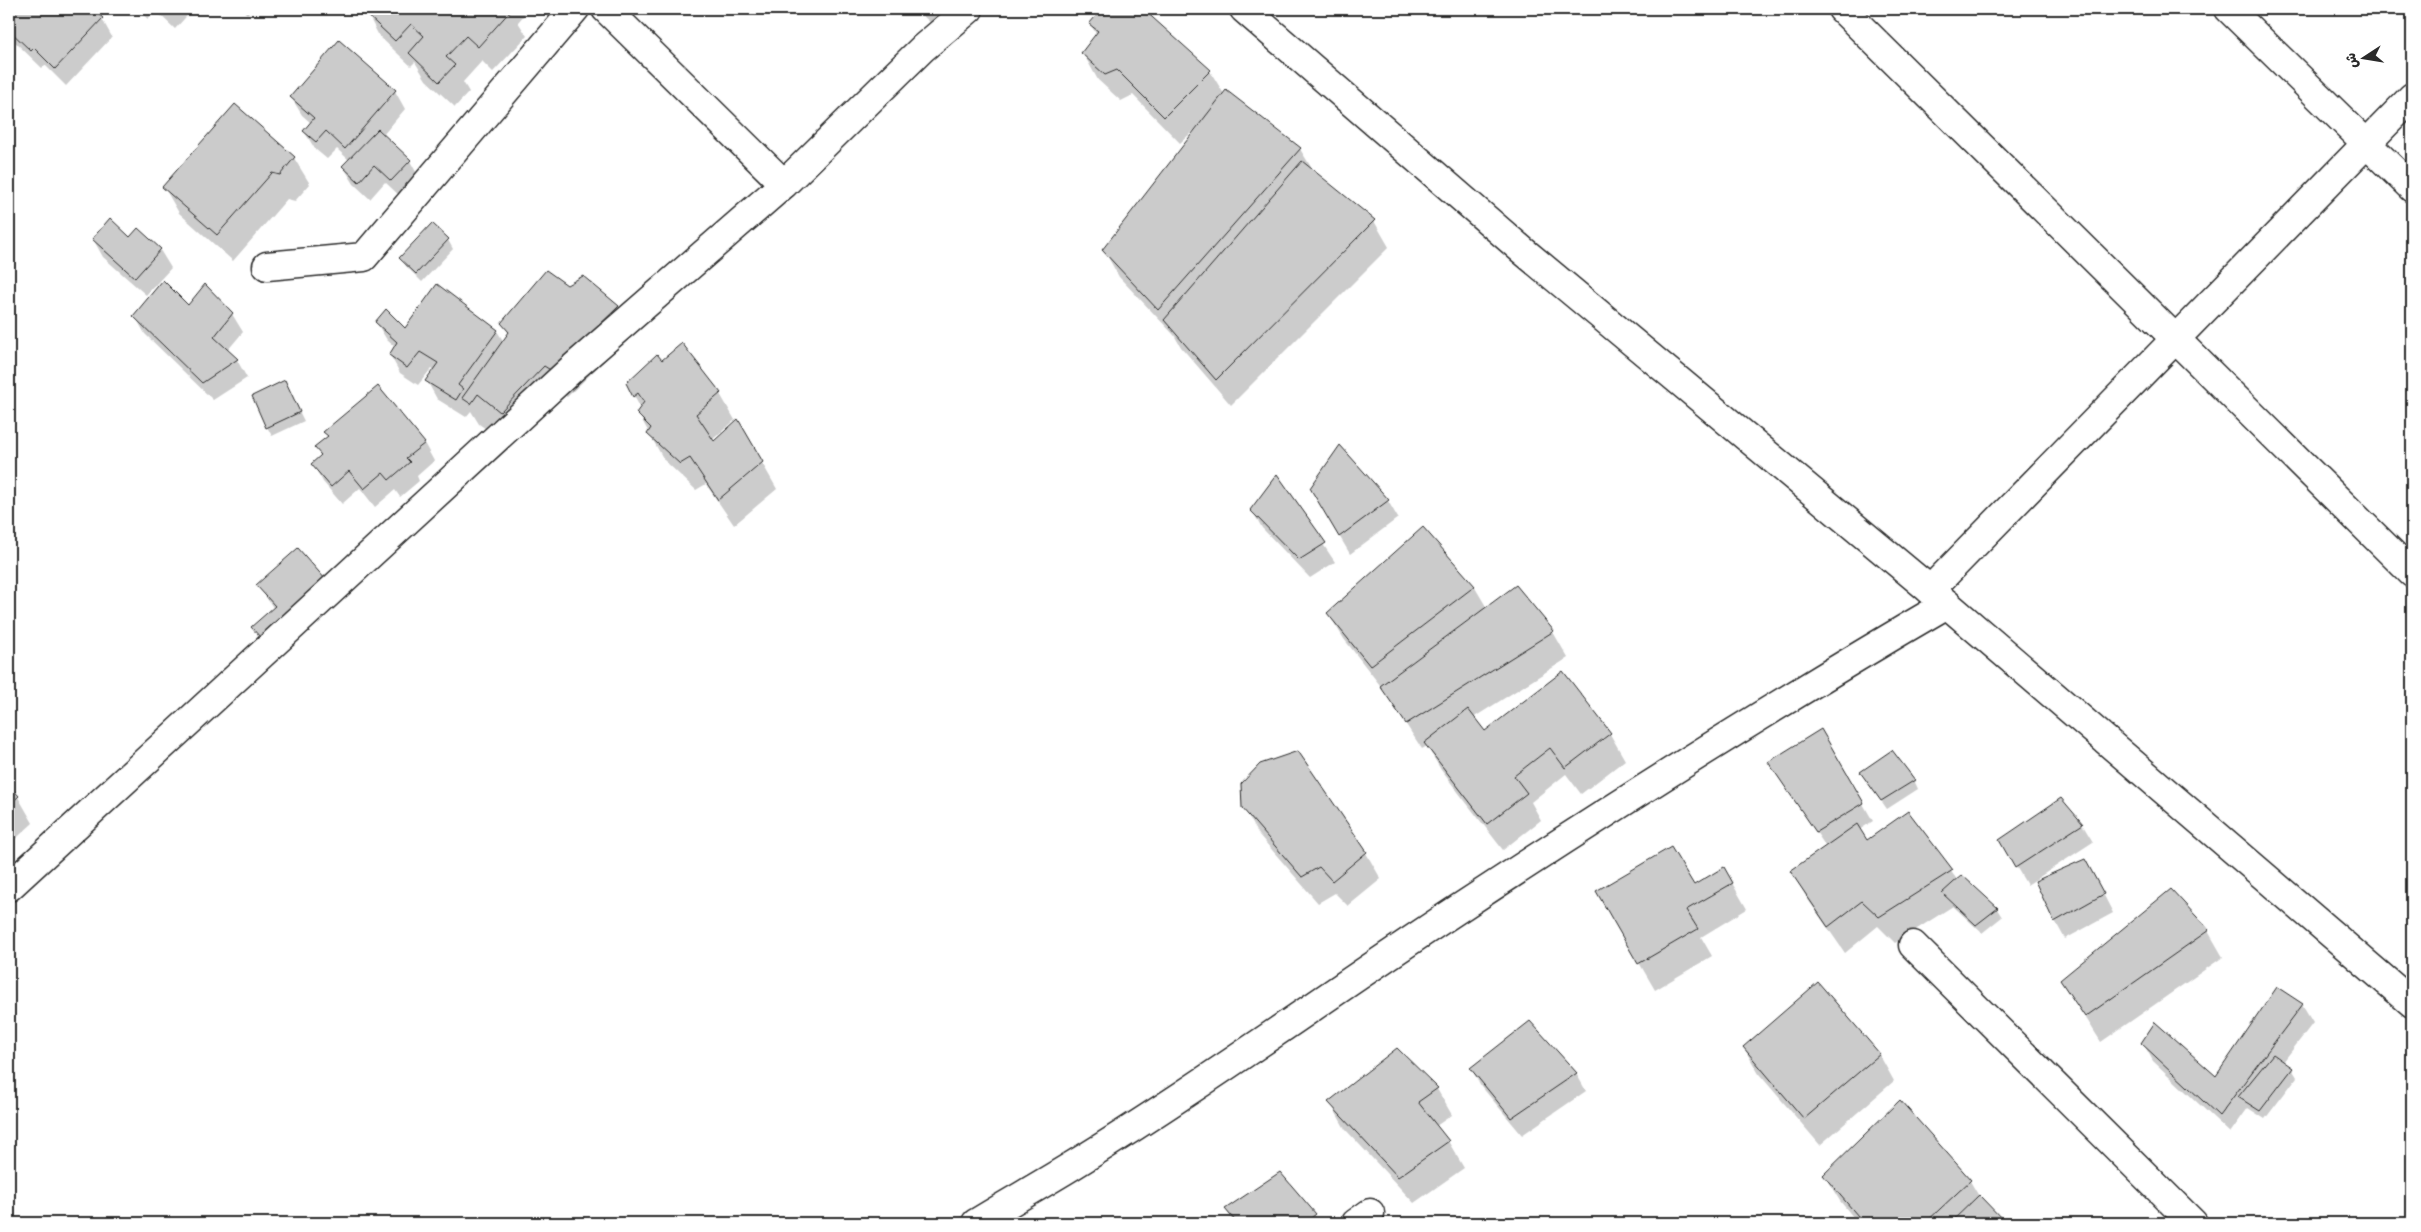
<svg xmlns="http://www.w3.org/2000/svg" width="2421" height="1232" font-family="Itim,'Playpen Sans Arabic',sans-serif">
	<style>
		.shadow { fill: #0003 }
		.building { fill: #cbcbcb; stroke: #2b2b2b }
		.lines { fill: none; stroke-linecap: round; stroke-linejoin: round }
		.minor-casing { stroke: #2b2b2b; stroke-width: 31 }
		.major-casing { stroke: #2b2b2b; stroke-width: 31 }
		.minor { stroke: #fff; stroke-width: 28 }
		.major { stroke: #fff; stroke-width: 28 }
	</style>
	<rect width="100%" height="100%" fill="#fff"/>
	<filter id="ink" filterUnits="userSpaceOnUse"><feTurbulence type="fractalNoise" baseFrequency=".02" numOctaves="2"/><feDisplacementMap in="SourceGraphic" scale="10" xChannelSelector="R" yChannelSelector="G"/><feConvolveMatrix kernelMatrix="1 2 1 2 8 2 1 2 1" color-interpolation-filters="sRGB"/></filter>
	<g filter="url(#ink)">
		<!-- shadow -->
		<g class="shadow">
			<polygon points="20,9 92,9 102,19 112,37 66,86 45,65 42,68 15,42 9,31 9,20"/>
			<polygon points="136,9 193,9 175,29 155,10 148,19"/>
			<polygon points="242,9 252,9 247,14"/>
			<polygon points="365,9 522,9 525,14 518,22 527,36 493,72 482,61 463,82 469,92 455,107 426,80 415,62 411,66 379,36"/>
			<polygon points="915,9 969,9 946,36"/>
			<polygon points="1104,9 1141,9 1210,71 1224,94 1226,92 1300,149 1314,172 1374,221 1389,247 1231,405 1181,347 1174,335 1119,277 1104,250 1202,123 1180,143 1133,95 1121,101 1098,80 1083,53 1097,35 1090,24"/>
			<polygon points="339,42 395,91 405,109 383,135 410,161 420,179 402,198 385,182 370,199 354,184 343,166 349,160 337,149 327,159 315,149 304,131 311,123 302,115 291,97"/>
			<polygon points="235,106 294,158 310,184 295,201 287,199 233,261 179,213 164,187"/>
			<polygon points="432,225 448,240 453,249 422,282 406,266 401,258"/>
			<polygon points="93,239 130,239 160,250 171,268 146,295 103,257"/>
			<polygon points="205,286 232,314 243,332 227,351 237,360 247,378 213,400 145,334 135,316 188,307"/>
			<polygon points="567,286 618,306 633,333 567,397 560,392 515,438 493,420 486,429 479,424 471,411 466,417 437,399 427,381 434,371 431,369 418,385 400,373 390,355 395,347 387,340 376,322 405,330 497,331 504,342 509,334 503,324"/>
			<polygon points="662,361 720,394 735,420 712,440 713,442 738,421 777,489 734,525 706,484 696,490 664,460 638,413 641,409 627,383"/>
			<polygon points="289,391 304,421 272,436 267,427"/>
			<polygon points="325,432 424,443 434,461 417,476 419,481 400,497 395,490 375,507 360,488 342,504 323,482 313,464 321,457 316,448 328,437"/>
			<polygon points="1277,476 1335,562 1310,578 1262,528 1252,510"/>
			<polygon points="1388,501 1398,518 1350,554 1322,507"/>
			<polygon points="298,550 263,645 252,627 274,609 258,585"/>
			<polygon points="1474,586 1487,608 1515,586 1553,632 1568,658 1473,718 1485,733 1610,734 1625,760 1581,794 1566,774 1531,802 1541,820 1503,850 1441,770 1427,746 1422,749 1383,689 1344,639 1328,613"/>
			<polygon points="1821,731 1873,821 1859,830 1867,842 1908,813 1958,881 1962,877 1997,909 2002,917 1982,933 1953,906 1895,943 1878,926 1845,953 1807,898 1791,871 1826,847 1770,762"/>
			<polygon points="1298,753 1366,853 1381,879 1348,906 1335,893 1318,903 1259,835 1244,808"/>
			<polygon points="1861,772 1914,780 1918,789 1887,809"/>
			<polygon points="9,786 18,797 33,823 9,845"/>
			<polygon points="2082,824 2093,842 2027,885 2001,841"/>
			<polygon points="1724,869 1747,909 1701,937 1712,956 1655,990 1598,892 1693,887"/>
			<polygon points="2095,878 2113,913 2065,939 2055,921"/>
			<polygon points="2208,931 2223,957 2101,1042 2062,980"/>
			<polygon points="2277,989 2302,1005 2313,1023 2283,1062 2292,1069 2297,1077 2265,1119 2248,1108 2230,1133 2153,1061 2143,1043 2216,1078"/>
			<polygon points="1744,1048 1879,1054 1894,1081 1820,1145 1759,1074"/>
			<polygon points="1397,1049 1437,1089 1452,1115 1436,1126 1448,1141 1464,1168 1414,1203 1345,1129 1330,1102"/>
			<polygon points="1471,1068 1576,1073 1586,1091 1522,1135 1481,1086"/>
			<polygon points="1900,1101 1970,1181 1980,1198 2004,1223 1858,1223 1840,1201 1824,1175"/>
			<polygon points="1226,1210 1314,1215 1319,1223 1234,1223"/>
		</g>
		<!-- building -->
		<g class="building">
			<polygon points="18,9 93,9 103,18 55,69 34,48 31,51 9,30 9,19"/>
			<polygon points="512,9 478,47 466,36 446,57 455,65 439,82 409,53 424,36 411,24 395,41 362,10"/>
			<polygon points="1102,9 1143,9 1211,70 1164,117 1117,70 1105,75 1081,53 1098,31 1089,24"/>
			<polygon points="339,40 396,90 345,149 326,131 316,142 303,131 314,118 290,97"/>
			<polygon points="1226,90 1301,148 1158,310 1102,250"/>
			<polygon points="235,104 295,157 280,175 272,173 217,235 162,187"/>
			<polygon points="378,129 411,160 391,181 374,165 359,182 342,166"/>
			<polygon points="1302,161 1375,220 1216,380 1164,320"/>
			<polygon points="110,218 130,237 138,228 161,249 135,278 92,239"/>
			<polygon points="432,223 449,239 416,274 399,258"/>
			<polygon points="546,270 567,285 583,276 619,306 552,371 544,366 500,412 478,394 471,404 462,398 509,332 501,323"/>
			<polygon points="163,280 188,305 205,284 233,313 214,337 238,359 202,383 133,316"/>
			<polygon points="437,284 498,330 458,385 463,389 456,400 425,381 438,363 420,352 407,368 389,355 397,342 375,322 386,309 405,328"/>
			<polygon points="682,343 721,393 696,414 714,441 738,419 763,462 718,500 690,458 680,464 647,434 651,428 636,413 644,402 638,393 633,397 626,383 657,354 662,360"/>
			<polygon points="285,380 300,412 266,428 252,396"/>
			<polygon points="378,386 425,443 406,458 410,462 389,480 383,473 364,489 349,471 331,487 311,464 321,455 314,447 328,436 323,432"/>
			<polygon points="1340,445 1389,500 1339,537 1310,488"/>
			<polygon points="1277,474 1326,543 1299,560 1250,510"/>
			<polygon points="1423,527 1475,586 1370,666 1327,613"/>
			<polygon points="298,548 326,580 261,638 251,627 275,606 256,585"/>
			<polygon points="1516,585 1554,631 1406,724 1380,686"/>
			<polygon points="1563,671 1611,733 1565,768 1550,748 1514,776 1527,793 1487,824 1424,743 1468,709 1485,731"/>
			<polygon points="1821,729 1864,803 1816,832 1768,762"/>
			<polygon points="1892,750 1915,780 1881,801 1860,772"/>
			<polygon points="1298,751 1367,852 1332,881 1319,867 1302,877 1242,808 1241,784 1260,764"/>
			<polygon points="9,785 19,796 9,805"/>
			<polygon points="2061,798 2083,824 2015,868 1999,840"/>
			<polygon points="1908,811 1953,870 1879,917 1862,901 1828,927 1790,871 1857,824 1867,840"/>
			<polygon points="1671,847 1694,885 1724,867 1733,883 1686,910 1698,929 1638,964 1596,891"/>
			<polygon points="2085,859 2104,894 2054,922 2035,881"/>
			<polygon points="1962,875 1998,908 1976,925 1942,893"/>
			<polygon points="2171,889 2209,930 2085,1017 2060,980"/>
			<polygon points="1818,982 1880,1054 1804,1119 1743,1047"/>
			<polygon points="2277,987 2303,1004 2219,1116 2141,1043 2155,1022 2216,1076"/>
			<polygon points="1530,1021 1577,1073 1511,1118 1470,1068"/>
			<polygon points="1397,1048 1438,1088 1418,1102 1449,1141 1398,1177 1328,1102"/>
			<polygon points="2273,1054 2293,1068 2260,1111 2238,1097"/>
			<polygon points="1900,1100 1971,1180 1925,1223 1864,1223 1823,1175"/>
			<polygon points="1280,1172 1316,1214 1305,1223 1237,1223 1225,1209"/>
			<polygon points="1979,1195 2006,1223 1950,1223"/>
		</g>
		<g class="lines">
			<defs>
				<g id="minor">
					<polyline points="606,9 784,184"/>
					<polyline points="1842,9 2412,573"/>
					<polyline points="2229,9 2412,188"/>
					<polyline points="267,266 364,257 575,9"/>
					<polyline points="1930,590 2412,97"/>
					<polyline points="9,887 575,366 784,184 923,48 969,9"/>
					<polyline points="1913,945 2193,1223"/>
					<path d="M976,1223C1007,1204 1039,1186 1070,1167C1204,1085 1330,993 1461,907C1621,802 1782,700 1947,604"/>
					<polyline points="1356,1223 1370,1213"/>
				</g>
				<polyline id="major" points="1244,9 1522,250 1947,604 2412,1003"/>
			</defs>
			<!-- minor casing -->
			<use href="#minor" class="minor-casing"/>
			<!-- major casing -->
			<use href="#major" class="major-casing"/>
			<!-- minor -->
			<use href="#minor" class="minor"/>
			<!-- major -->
			<use href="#major" class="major"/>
		</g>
	</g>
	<!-- margin -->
	<rect width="2421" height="1232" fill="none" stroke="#fff" stroke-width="30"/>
	<rect x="15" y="15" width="2391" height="1202" fill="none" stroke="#2b2b2b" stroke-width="2" filter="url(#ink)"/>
	<!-- north arrow -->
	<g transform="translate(2364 58) rotate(258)" stroke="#ffffff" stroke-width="4" paint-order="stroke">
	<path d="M0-4L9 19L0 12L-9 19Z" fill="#2b2b2b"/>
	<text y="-8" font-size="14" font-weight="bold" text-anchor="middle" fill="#2b2b2b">ش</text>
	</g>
</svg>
